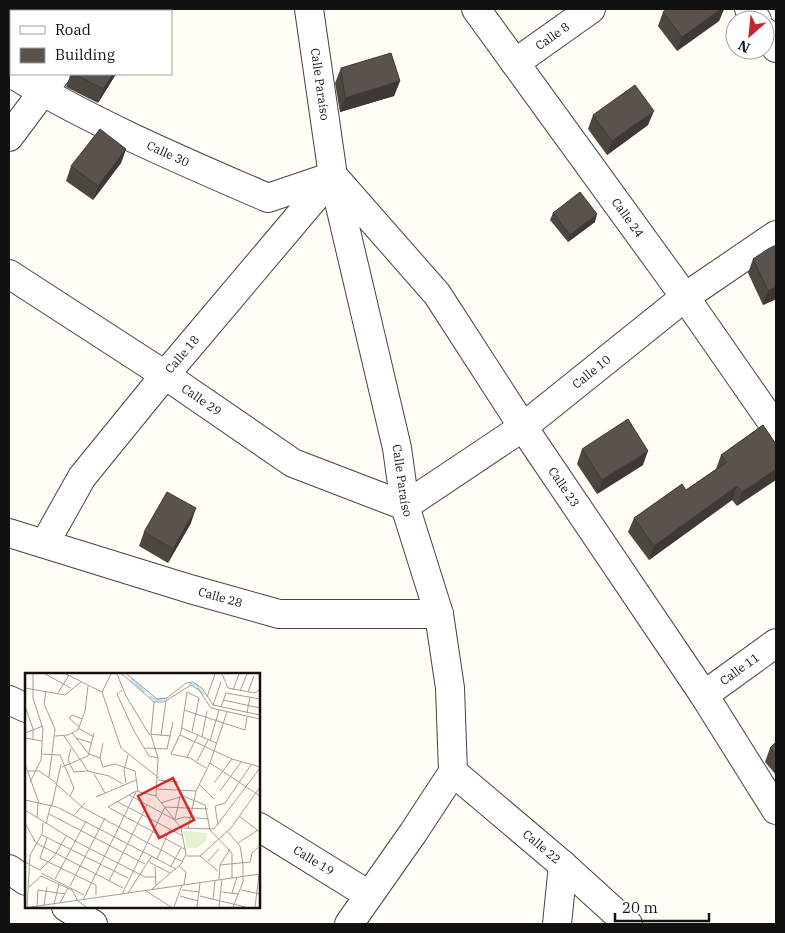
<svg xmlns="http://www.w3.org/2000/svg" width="785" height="933" font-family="'IBM Plex Serif',serif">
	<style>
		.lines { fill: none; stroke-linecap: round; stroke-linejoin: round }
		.minor-casing { stroke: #444; stroke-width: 30 }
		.minor { stroke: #fff; stroke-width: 28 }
		.wall { fill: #4d4742 }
		.shaded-wall { fill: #3f3936 }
		.building { fill: #5a524d; stroke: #3f3936 }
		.labels { text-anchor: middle; stroke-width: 5; stroke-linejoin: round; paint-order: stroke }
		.street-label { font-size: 12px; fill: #111; stroke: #fff }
		.inset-river { fill: none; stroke: #b9e0f7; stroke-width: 2.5 }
		.inset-road { fill: none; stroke: #a09f9a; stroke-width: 1 }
		.view { fill: #d62828; fill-opacity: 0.15; stroke: #d62828; stroke-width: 2.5 }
		.inset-edge { fill: none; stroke: #111; stroke-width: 2.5 }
	</style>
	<rect width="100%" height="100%" fill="#fffdf5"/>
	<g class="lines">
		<defs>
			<g id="minor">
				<path id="s1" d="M309,9L333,176L397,448L405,506L439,614L450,688L453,772L413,833L349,924"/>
				<path id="s2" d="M476,9L685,297L776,428"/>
				<polyline points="749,9 757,20"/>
				<polyline points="100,11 102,9"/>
				<polyline points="765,32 776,48"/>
				<path id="s3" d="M515,63L591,9"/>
				<path id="s4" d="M9,72C91,122 180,160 268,198L333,176"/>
				<polyline points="9,137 56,74"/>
				<path id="s5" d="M336,179L437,294L523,427L704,695L776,810"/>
				<path id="s6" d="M9,274L165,375L293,463L405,506L523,427L685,297L776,235"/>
				<path id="s7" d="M9,533L190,589L279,614H439"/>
				<path id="s8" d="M45,543L82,477L165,375L333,176"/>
				<path id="s9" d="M704,695L776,643"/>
				<polyline points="9,700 26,708"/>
				<path id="s10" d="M453,772L563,865L628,924"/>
				<path id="s11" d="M259,827L369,895"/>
				<polyline points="9,869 26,881"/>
				<polyline points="66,907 93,924"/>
				<polyline points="557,924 563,865"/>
			</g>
		</defs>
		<!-- minor casing -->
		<use href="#minor" class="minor-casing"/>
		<!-- minor -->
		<use href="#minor" class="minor"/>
	</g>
	<!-- wall -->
	<g class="wall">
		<polygon points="667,9 724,9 719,21 677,51 658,26 663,12"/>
		<polygon points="341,68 400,81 394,96 340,112 335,83"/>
		<polygon points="71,74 116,74 98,103 66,87"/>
		<polygon points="593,115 648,125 607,155 588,129"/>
		<polygon points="126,149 121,163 93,200 66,181 71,166"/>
		<polygon points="553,213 595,222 568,242 550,220"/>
		<polygon points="776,245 776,299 763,305 748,273 753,259"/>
		<polygon points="776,444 737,506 732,500 649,560 628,532 634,518 686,490 716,469 721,455"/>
		<polygon points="582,449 643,465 597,494 577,464"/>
		<polygon points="191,523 168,563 139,546 144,532"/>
		<polygon points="776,742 776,775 765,762 770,748"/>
	</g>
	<!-- shaded-wall -->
	<g class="shaded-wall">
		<polygon points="721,9 724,9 719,21 677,51 682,37"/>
		<polygon points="113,74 116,74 98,103 103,89"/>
		<polygon points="400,81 394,96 340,112 345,98"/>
		<polygon points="654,111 648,125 607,155 612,141"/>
		<polygon points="126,149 121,163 93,200 98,186"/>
		<polygon points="597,214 595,222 568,242 570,235"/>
		<polygon points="776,287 776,299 763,305 768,291"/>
		<polygon points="648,451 643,465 597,494 602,480"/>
		<polygon points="776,469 776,480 737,506 742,492"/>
		<polygon points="737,486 732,500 649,560 654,546"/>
		<polygon points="196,508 191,523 168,563 173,549"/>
	</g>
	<!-- building -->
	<g class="building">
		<polygon points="667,9 721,9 682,37 663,12"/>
		<polygon points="391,53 400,81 345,98 341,68"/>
		<polygon points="74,74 113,74 103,89"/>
		<polygon points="635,85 654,111 612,141 593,115"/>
		<polygon points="100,129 126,149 98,186 71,166"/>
		<polygon points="580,192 597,214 570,235 553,213"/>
		<polygon points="776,245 776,287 768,291 753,259 768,249"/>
		<polygon points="628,419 648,451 602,480 582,449"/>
		<polygon points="763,425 776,444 776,469 742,492 737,486 654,546 634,518 682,484 686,490 727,462 721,455"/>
		<polygon points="167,492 196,508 173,549 144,532"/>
		<polygon points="776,742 776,755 770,748"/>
	</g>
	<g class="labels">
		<!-- street labels -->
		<g class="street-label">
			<text dy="4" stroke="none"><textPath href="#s3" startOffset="46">Calle 8</textPath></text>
			<text dy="4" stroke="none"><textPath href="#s1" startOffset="76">Calle Paraíso</textPath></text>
			<text dy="4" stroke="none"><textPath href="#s4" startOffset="179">Calle 30</textPath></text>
			<text dy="4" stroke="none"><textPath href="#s2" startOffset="258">Calle 24</textPath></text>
			<text dy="4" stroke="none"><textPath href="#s8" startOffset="234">Calle 18</textPath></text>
			<text dy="4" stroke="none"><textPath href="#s6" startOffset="691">Calle 10</textPath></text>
			<text dy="4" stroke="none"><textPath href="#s6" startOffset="230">Calle 29</textPath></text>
			<text dy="4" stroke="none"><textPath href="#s1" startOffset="481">Calle Paraíso</textPath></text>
			<text dy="4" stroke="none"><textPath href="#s5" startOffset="384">Calle 23</textPath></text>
			<text dy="4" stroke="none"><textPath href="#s7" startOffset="221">Calle 28</textPath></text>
			<text dy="4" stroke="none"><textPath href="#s9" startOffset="44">Calle 11</textPath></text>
			<text dy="4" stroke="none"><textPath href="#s10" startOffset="116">Calle 22</textPath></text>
			<text dy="4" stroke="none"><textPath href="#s11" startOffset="64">Calle 19</textPath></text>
		</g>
	</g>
	<!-- overview -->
	<g transform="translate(25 673)">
		<rect width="235" height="235" fill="#fffdf5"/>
		<path d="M158,158L182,160L181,168L172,175H162Z" fill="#e6f2cf"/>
		<path class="inset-river" d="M106,6L120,19M164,11L171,12L179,22M124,23L131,27L142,26"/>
		<path class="inset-road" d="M20,1L46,15M41,1L77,19L96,75L134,105M92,1L101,23L124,61L146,63M97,1L129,29H139L166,12L174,17L186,35L235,46M102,1L132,26L142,25L161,10L168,9L177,15L188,32L235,42M197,1L203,15L230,20L235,16M0,15L40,22L56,9M97,17L92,21L109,58L124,83L133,85M208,17L214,1M21,18L19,31L30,56L24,104M215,18L222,1M77,19L86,1M223,19L229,3M33,20L44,2M182,24L190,1M198,27L235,35M188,32L196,9M0,33L8,56V67M196,34L201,20L235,26M159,37L220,57L222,44M222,40L225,24M54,54L44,45L47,42L57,46M53,55L69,64M157,55L191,70M167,59L174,25L162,19L156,59L146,81L165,85L181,95M0,60L18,53M47,60L64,81L75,85L78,94L90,91L110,98L113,118M155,62L207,86L235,94M30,63L43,62L53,57L60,38L63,13M39,63L63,98L84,103L98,111M136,63L141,28M177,64L182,38M0,65L17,68M51,65L67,70M185,68L194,37M46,75L43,87L49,99L63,98M120,75L142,76L148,49M17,81L35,82L49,115L45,123M162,84L173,62M75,85L78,70M172,88L183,67M185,90L235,123M0,91L14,130M37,94L63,83L69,60M3,98H14L30,109M69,101L80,120M133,107L154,109M5,109L16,87L18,56L8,25V1M30,110L57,134L158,189M101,110L99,97L103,82M189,110L207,86M174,111L189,126M132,116L171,118M195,118L216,89M104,122L150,147M131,123L111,118L83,134L161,177M71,124L111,107M0,127L32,134L151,196M91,128L158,163M136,130L158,123L180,132L185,157L207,180V205M27,132L36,91M0,137L50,168L120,204H131M24,141L120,191M49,142L60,130M214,143L235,159M12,145L13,130M150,146L155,124M150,147L159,144L184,146M0,150L11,170L98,215M21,151L26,131M193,152L190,133L200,130L226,92M156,155L189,156L235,95M163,156L171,118L185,90L202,39M202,158L215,173L218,192V209L208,234M17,162L103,205M22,165L15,185L71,212V222M213,170L233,157M161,183H175L193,198M175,183L206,155L235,114M132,186L145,156M183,188L194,176M0,189L15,197M124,189L145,200M195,192L225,189L227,180L235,173M146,193L156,175M154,193L161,199L159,212M130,194L131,212M15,197L30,182L41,163M16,200L59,222M30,206L61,148M194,207L195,192L205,176M84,208L122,132M45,213L80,145M4,214L16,203L47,217L53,228L61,234M127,216L156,191L161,181L156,155L131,123L133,85L126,62L129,29M157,217L175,219M216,217L235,221M121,218L146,234M197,219L214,221M103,220L126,184M207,220L212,204M97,221L140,134L183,136M155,223L173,228M175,223L220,234M58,227L111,119M188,227L190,207M35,230L43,215M29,231L34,211M19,232L22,214M2,234L5,182L17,161L18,150M6,234L235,201M12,234L13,217L40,221M149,234L157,212M172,234L175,210M194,234L197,206M230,234L234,201"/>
		<path class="view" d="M148,105L169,147L134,165L113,123Z"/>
		<rect width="235" height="235" class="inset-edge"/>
	</g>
	<!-- border -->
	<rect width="785" height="933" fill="none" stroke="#111111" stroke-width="20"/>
	<!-- legend -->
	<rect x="10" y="10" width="162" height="65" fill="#ffffff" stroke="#a0a0a0"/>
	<rect x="20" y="26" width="25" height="8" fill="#ffffff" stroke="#a0a0a0"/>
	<text x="55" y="35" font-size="15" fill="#111111">Road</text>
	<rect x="20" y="48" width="25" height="15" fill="#5a524d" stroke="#a0a0a0"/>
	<text x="55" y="60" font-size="15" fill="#111111">Building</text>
	<!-- north arrow -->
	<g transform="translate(750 35) rotate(207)"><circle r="24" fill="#ffffff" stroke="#a0a0a0"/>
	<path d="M0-4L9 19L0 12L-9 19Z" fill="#c4262e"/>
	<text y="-8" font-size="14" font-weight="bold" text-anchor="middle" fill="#111111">N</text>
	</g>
	<!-- scale -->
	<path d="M615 913v8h94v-8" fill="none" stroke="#111111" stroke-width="2.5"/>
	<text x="622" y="913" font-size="15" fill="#111111" stroke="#ffffff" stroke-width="4" paint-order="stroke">20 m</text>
</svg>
